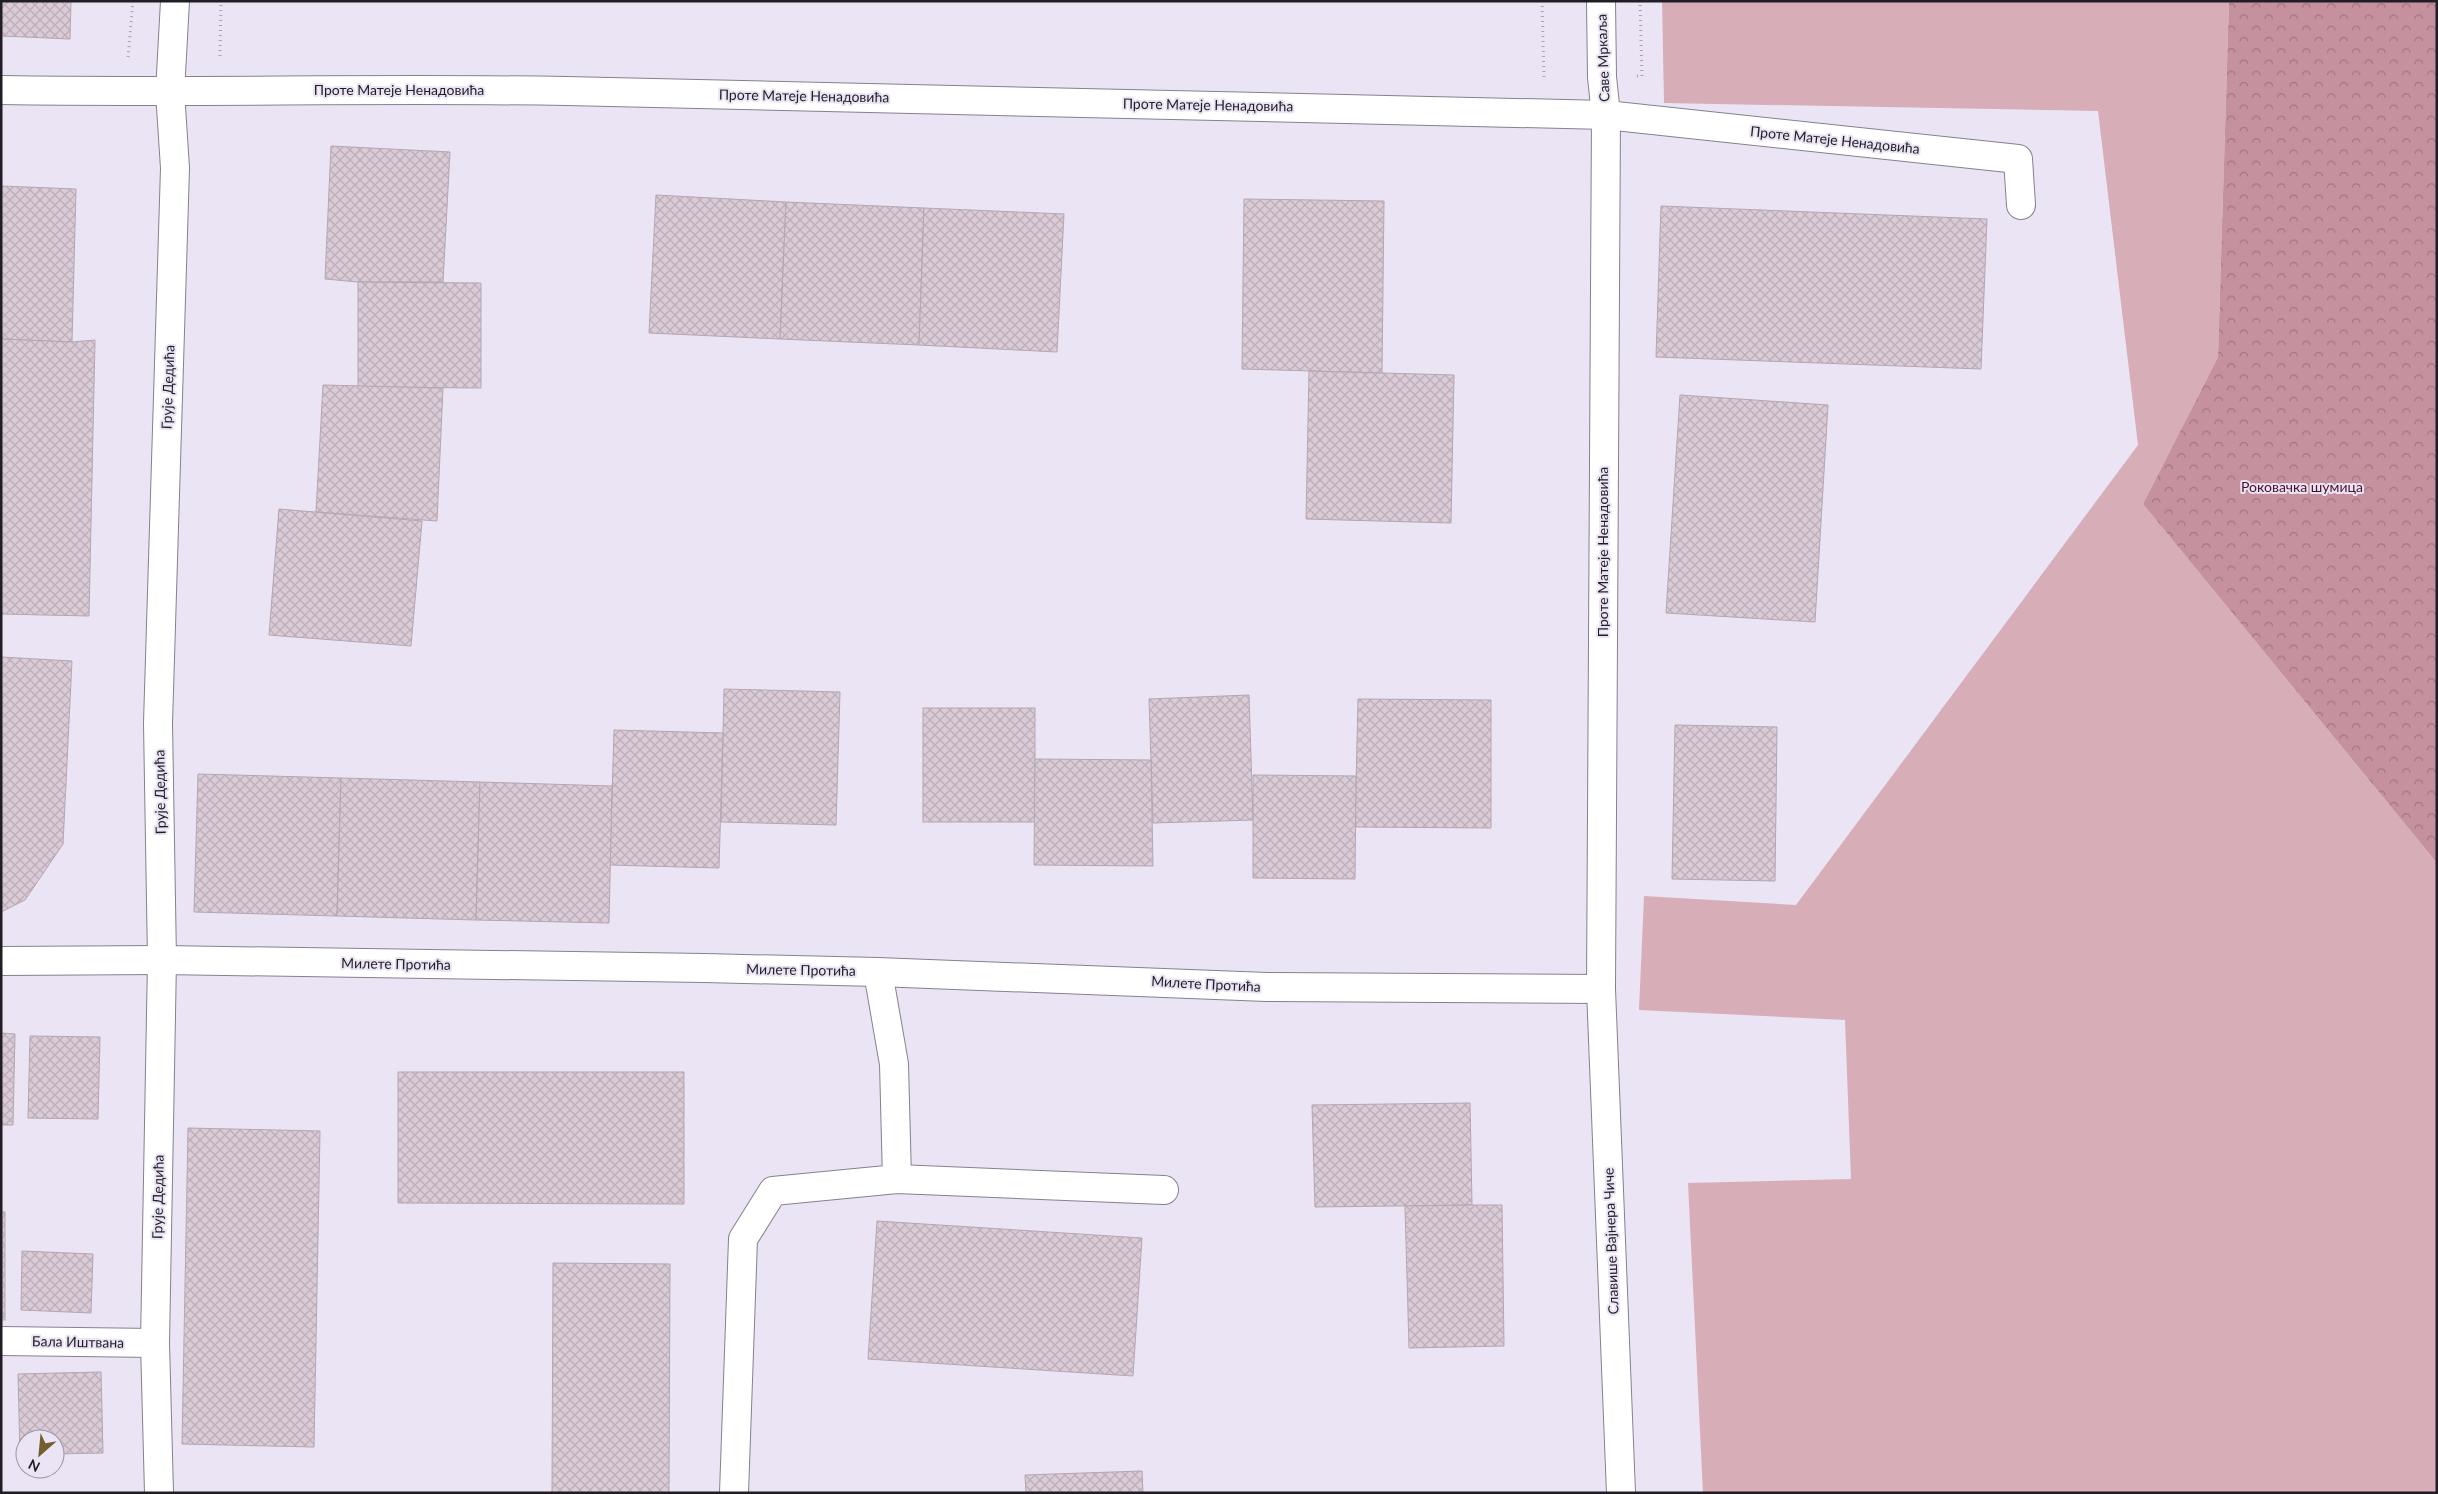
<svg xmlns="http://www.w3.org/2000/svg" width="2438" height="1494" font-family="Lato,sans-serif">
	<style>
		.grass { fill: #d7aeb8 }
		.forest { fill: url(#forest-crowns) }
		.building { fill: url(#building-cross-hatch); stroke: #b4a6b1 }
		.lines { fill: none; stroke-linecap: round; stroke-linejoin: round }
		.minor-casing { stroke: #86808e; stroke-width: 30 }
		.path { stroke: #a8a3b0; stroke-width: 3; stroke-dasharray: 1 4; stroke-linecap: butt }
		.minor { stroke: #fff; stroke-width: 28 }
		.labels { text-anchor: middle; stroke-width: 4; stroke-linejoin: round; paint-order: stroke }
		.street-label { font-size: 14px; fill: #201e24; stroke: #eae4f4 }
		.park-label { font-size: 14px; fill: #4d0f27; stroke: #eae4f4 }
	</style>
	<defs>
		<pattern id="forest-crowns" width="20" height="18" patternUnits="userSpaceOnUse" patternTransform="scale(1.25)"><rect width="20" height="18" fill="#c5919e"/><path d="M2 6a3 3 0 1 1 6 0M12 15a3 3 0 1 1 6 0" fill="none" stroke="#a07681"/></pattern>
		<pattern id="building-cross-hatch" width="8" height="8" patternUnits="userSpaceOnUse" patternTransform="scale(1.25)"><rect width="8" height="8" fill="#dacbd7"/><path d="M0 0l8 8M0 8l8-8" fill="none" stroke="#bbaeb8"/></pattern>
	</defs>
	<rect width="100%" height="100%" fill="#eae4f4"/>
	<!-- grass -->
	<polygon class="grass" points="1662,1 2229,1 2218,357 2143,504 2437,863 2437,1493 1703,1493 1688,1183 1851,1179 1845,1020 1639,1010 1644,896 1796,905 2138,445 2098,111 1664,103"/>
	<!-- forest -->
	<polygon class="forest" points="2229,1 2437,1 2437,863 2143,504 2218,357"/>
	<!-- building -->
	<g class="building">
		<polygon points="1,1 71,1 70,39 1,36"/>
		<polygon points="331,146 450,152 443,282 358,282 325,279"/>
		<polygon points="1,186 76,189 72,342 1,339"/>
		<polygon points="656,195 786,202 780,339 649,333"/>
		<polygon points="1244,199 1384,201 1382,373 1242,369"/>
		<polygon points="786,202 924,208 919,345 780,339"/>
		<polygon points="1661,206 1987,219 1981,369 1656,357"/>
		<polygon points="924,208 1064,214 1057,352 919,345"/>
		<polygon points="358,282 481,283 481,388 358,387"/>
		<polygon points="1,339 72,342 95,340 89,616 1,614"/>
		<polygon points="1309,371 1454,375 1451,523 1306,519"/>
		<polygon points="323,385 443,388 437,521 316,512"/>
		<polygon points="1680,395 1828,405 1815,622 1666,613"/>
		<polygon points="279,509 422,521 411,646 269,635"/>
		<polygon points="1,657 72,661 63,844 25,900 1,912"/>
		<polygon points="724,689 840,692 836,825 721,822"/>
		<polygon points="1249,695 1253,820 1153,823 1149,699"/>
		<polygon points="1358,699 1491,700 1491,828 1355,827"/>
		<rect x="923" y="708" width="112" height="114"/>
		<polygon points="1675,725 1777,727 1775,881 1672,879"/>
		<polygon points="614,730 723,733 719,868 610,865"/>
		<polygon points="1035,759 1151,760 1153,866 1034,865"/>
		<polygon points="198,774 341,778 337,916 194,912"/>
		<polygon points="1253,775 1356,776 1355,879 1253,878"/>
		<polygon points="341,778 480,782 476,920 337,916"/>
		<polygon points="480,782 612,786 609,923 476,920"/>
		<polygon points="1,1033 15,1034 13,1125 1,1125"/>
		<polygon points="30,1036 100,1037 98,1119 28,1118"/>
		<polygon points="398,1072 684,1072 684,1204 398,1203"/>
		<polygon points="1470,1103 1472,1205 1315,1207 1312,1105"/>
		<polygon points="188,1128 320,1131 314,1447 182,1444"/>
		<polygon points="1472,1205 1502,1205 1504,1346 1409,1348 1405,1206"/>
		<rect x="1" y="1212" width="4" height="108"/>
		<polygon points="877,1221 1142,1238 1133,1376 868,1359"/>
		<polygon points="22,1251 93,1254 91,1313 21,1310"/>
		<polygon points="553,1263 670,1264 669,1493 552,1493"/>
		<polygon points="101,1372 103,1453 55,1454 55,1439 25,1439 25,1455 20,1455 18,1374"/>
		<polygon points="1142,1471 1143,1493 1026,1493 1025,1475"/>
	</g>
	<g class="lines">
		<defs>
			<g id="minor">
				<polyline points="1601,1 1602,77 1606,115 2018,159 2021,205"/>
				<path d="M1,90C189,93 378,88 566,91C912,96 1259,104 1606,115L1601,989L1621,1493"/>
				<polyline points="1,961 162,960 704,968 878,972 1267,987 1601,989"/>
				<polyline points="878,972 894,1064 897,1179"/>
				<polyline points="1,1341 155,1343"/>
				<polyline points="159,1493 155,1343 162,960 158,723 175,168 170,92 175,1"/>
				<polyline points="734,1493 743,1239 773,1191 897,1179 1164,1190"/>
			</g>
		</defs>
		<!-- minor casing -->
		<use href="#minor" class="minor-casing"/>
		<!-- path -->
		<g class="path">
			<polyline points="1542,1 1544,78"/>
			<polyline points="220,56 221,1"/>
			<polyline points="128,57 133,1"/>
			<polyline points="1637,76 1642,76 1640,1"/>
		</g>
		<!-- minor -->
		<use href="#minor" class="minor"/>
	</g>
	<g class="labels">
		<!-- street labels -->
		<g class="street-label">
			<text transform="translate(1603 58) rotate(-92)" y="5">Саве Мркаља</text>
			<text x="399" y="95">Проте Матеје Ненадовића</text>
			<text transform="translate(804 96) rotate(1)" y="5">Проте Матеје Ненадовића</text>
			<text transform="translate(1208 105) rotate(1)" y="5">Проте Матеје Ненадовића</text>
			<text transform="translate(1835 140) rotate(6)" y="5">Проте Матеје Ненадовића</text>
			<text transform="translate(168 387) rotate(-88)" y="5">Грује Дедића</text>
			<text transform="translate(1603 552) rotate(-90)" y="5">Проте Матеје Ненадовића</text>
			<text transform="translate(160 792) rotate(-91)" y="5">Грује Дедића</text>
			<text transform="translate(396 964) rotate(1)" y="5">Милете Протића</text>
			<text transform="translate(801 970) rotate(1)" y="5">Милете Протића</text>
			<text transform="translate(1206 984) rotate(3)" y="5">Милете Протића</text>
			<text transform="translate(158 1197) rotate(-89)" y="5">Грује Дедића</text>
			<text transform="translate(1611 1241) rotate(-92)" y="5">Славише Вајнера Чиче</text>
			<text transform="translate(78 1342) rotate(1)" y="5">Бала Иштвана</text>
		</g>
		<!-- park labels -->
		<g class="park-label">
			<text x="2302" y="492">Роковачка шумица</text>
		</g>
	</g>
	<!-- border -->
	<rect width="2438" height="1494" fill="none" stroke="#201e24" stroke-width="5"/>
	<!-- north arrow -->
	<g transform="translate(40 1454) rotate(207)"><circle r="24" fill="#eae4f4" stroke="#9995a1"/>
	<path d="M0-4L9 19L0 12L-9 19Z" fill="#735f2e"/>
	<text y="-8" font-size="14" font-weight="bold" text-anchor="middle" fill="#201e24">N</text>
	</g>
</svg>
